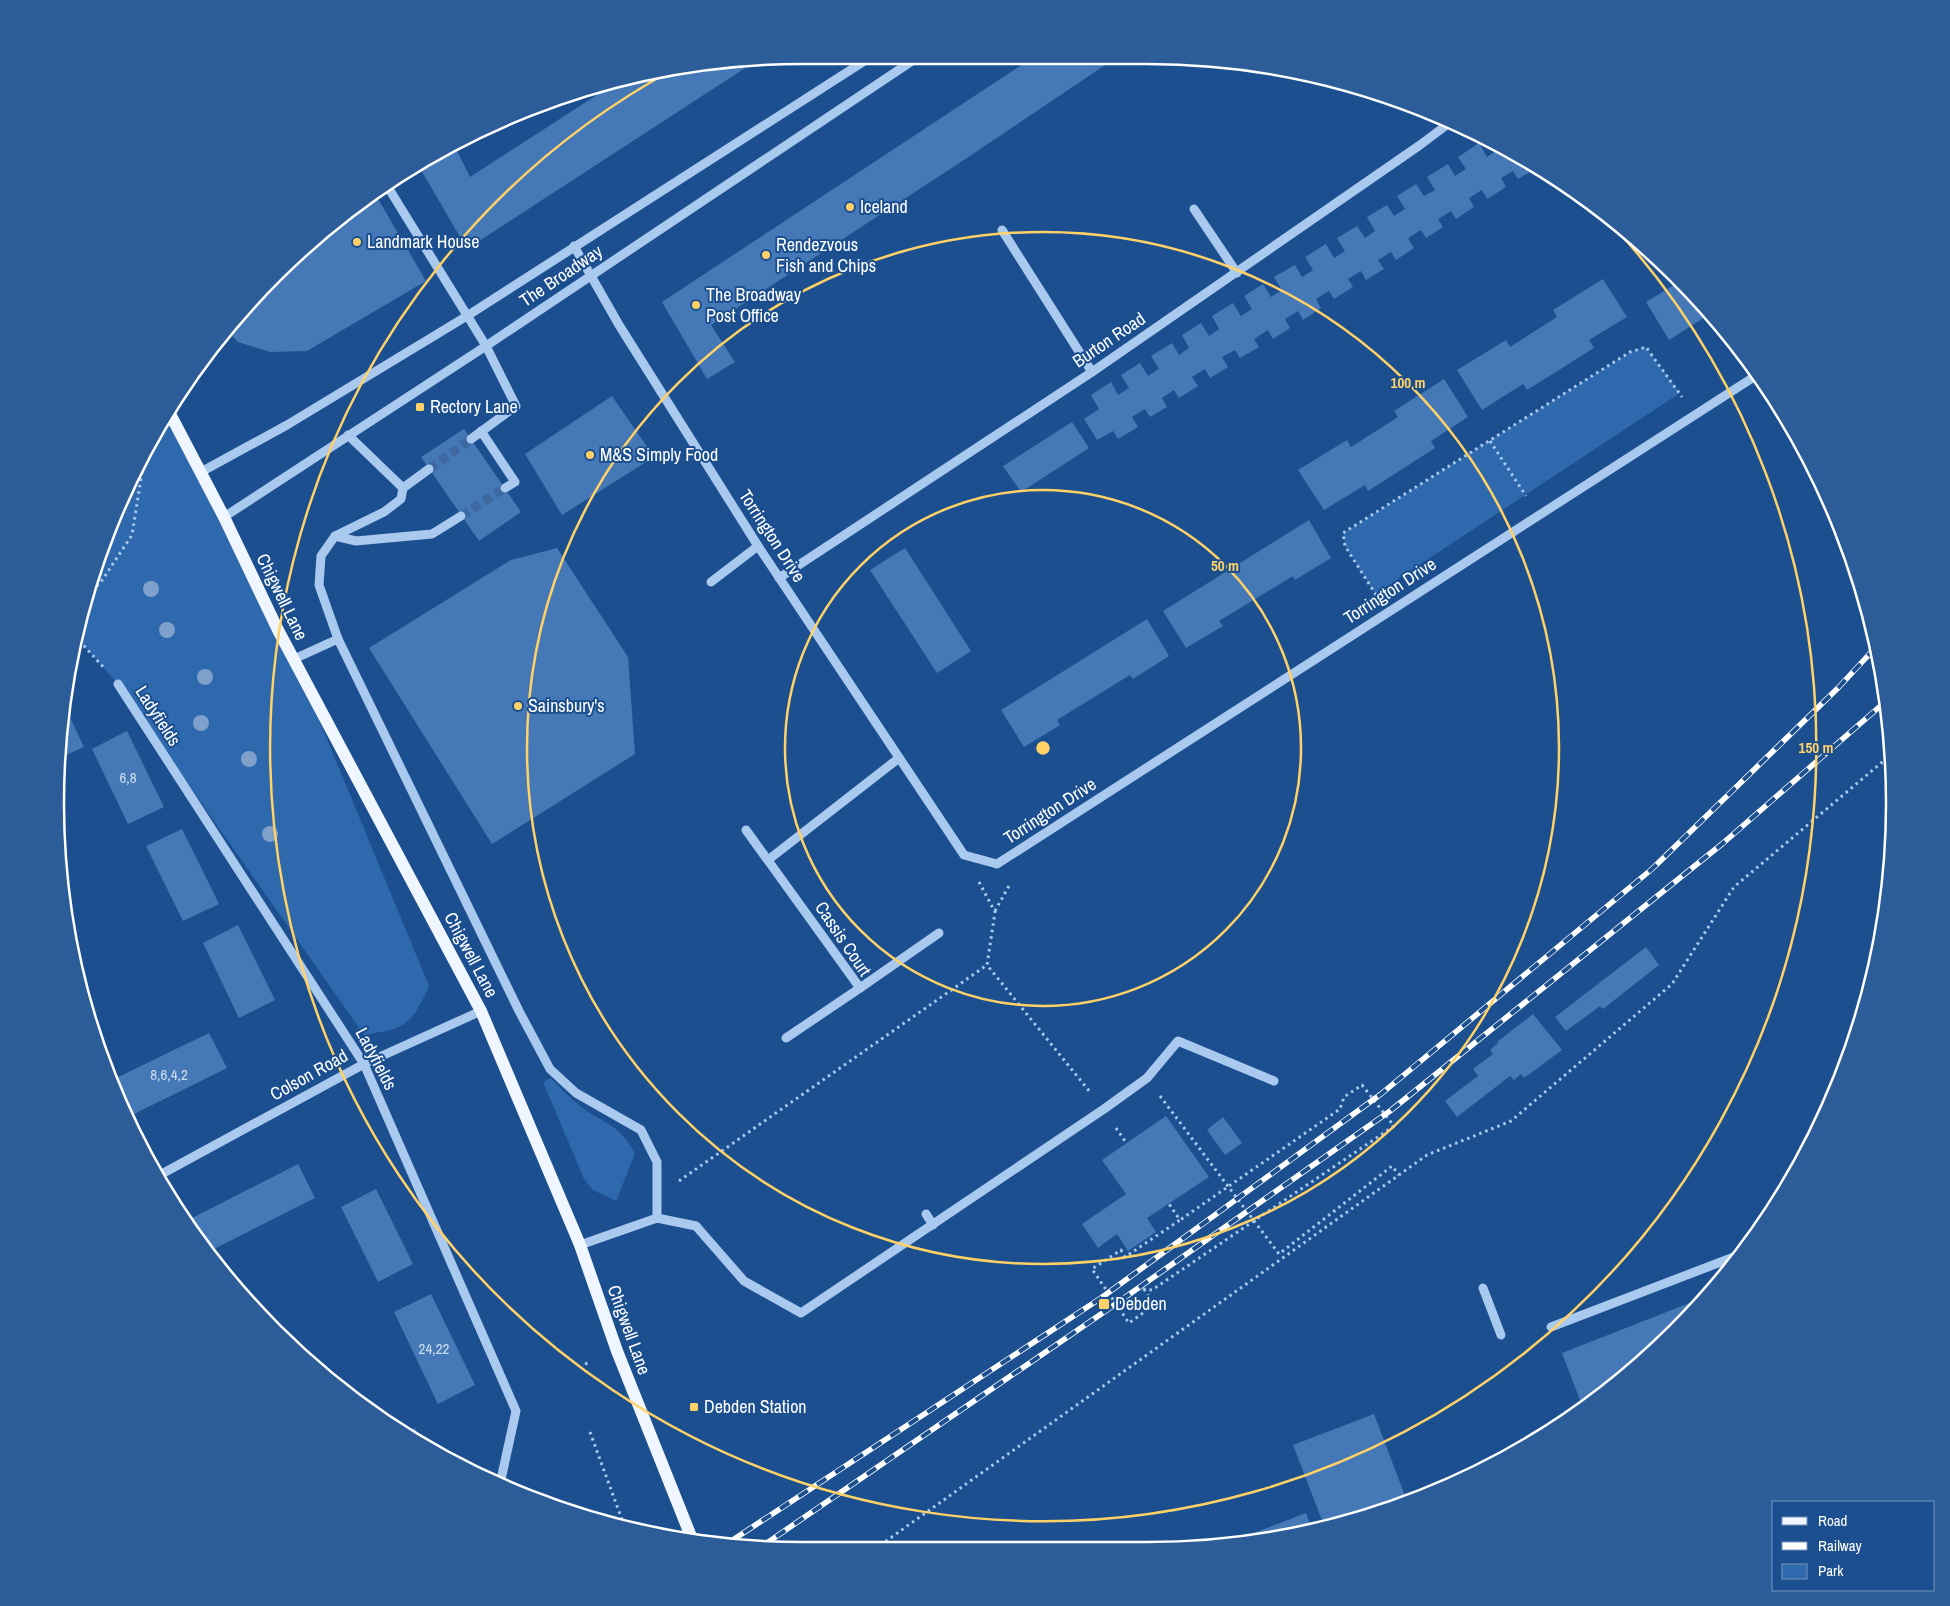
<svg xmlns="http://www.w3.org/2000/svg" width="1950" height="1606" font-family="'Archivo Narrow',sans-serif">
	<style>
		.green { fill: #2e69ad }
		.building { fill: #4478b7 }
		.lines { fill: none; stroke-linecap: round; stroke-linejoin: round }
		.minor-tunnel { stroke: #3d69a0; stroke-width: 9; stroke-dasharray: 9 4.5; stroke-linecap: butt }
		.path { stroke: #a9c9ee; stroke-width: 3; stroke-dasharray: 2.5 4; stroke-linecap: butt }
		.minor { stroke: #a9c9ee; stroke-width: 9 }
		.major { stroke: #f0f6ff; stroke-width: 12 }
		.rail-casing { stroke: #fff; stroke-width: 5.5 }
		.rail { stroke: #1b4f8f; stroke-width: 4; stroke-dasharray: 11; stroke-linecap: butt }
		.tree { fill: #7ea0ca }
		.ring { fill: none; stroke: #ffd166; stroke-width: 2.5 }
		.poi-dot { fill: #ffd166; stroke: #1b4f8f; stroke-width: 2 }
		.labels { text-anchor: middle; stroke-width: 4; stroke-linejoin: round; paint-order: stroke }
		.number-label { font-size: 15px; fill: #d0dded }
		.poi-label { font-size: 18px; fill: #fff; stroke: #1b4f8f; text-anchor: start }
		.street-label { font-size: 18px; fill: #fff; stroke: #1b4f8f }
		.rim { fill: none; stroke: #fff; stroke-width: 2.5 }
		.centre { fill: #ffd166; stroke: #1b4f8f; stroke-width: 2.5 }
		.ring-label { font-size: 15px; text-anchor: middle; font-weight: bold; fill: #ffd166; stroke: #1b4f8f; stroke-width: 4; stroke-linejoin: round; paint-order: stroke }
	</style>
	<rect width="100%" height="100%" fill="#1b4f8f"/>
	<!-- green -->
	<g class="green">
		<polygon points="1646,347 1680,393 1375,594 1345,546 1343,533 1630,352"/>
		<path d="M168,410L294,659L429,986C411,1026 406,1028 364,1035L118,684L75,636L95,562L132,472Z"/>
		<path d="M551,1078C560,1088 569,1097 580,1106C604,1124 620,1124 635,1154L616,1201L593,1190L584,1179L543,1082Z"/>
	</g>
	<!-- building -->
	<g class="building">
		<polygon points="1117,57 967,158 711,325 735,362 707,379 662,302 1032,58"/>
		<polygon points="706,61 756,61 467,249 417,163 453,143 470,177 623,78"/>
		<polygon points="1492,141 1521,155 1537,168 1518,179 1513,171 1501,178 1506,187 1487,199 1482,190 1469,198 1474,207 1456,219 1451,211 1438,219 1443,227 1426,238 1421,230 1408,238 1414,248 1396,260 1391,252 1378,260 1384,269 1366,280 1361,271 1348,279 1353,287 1334,299 1329,291 1316,299 1321,308 1303,320 1298,311 1285,319 1290,328 1273,339 1268,330 1254,339 1259,347 1240,358 1235,350 1222,357 1228,367 1210,378 1205,369 1192,377 1198,386 1179,398 1174,390 1162,398 1167,407 1150,417 1145,409 1132,417 1138,427 1118,439 1113,431 1097,440 1084,419 1099,409 1091,395 1111,382 1118,395 1129,388 1121,375 1140,363 1148,376 1159,369 1151,356 1172,343 1179,355 1189,348 1182,335 1201,323 1209,336 1219,329 1212,316 1233,303 1241,316 1252,309 1244,296 1263,284 1271,297 1282,290 1274,277 1295,265 1302,277 1313,270 1305,257 1326,244 1334,258 1345,251 1337,238 1357,226 1365,238 1375,231 1367,217 1387,205 1394,216 1405,209 1397,196 1416,184 1424,196 1435,190 1427,177 1448,164 1455,176 1466,169 1458,157 1479,143 1487,157 1497,150"/>
		<polygon points="374,192 426,281 307,351 270,352 238,342 228,331 274,274 348,209"/>
		<polygon points="1603,279 1627,317 1589,340 1594,348 1527,390 1523,384 1482,410 1457,370 1506,340 1510,347 1557,317 1553,310"/>
		<polygon points="1679,282 1705,310 1702,312 1705,317 1669,340 1646,302"/>
		<polygon points="1444,379 1468,417 1431,441 1435,448 1368,491 1365,485 1324,510 1298,470 1347,440 1351,447 1398,417 1394,411"/>
		<polygon points="612,396 654,457 562,515 525,454"/>
		<polygon points="1072,422 1089,448 1021,492 1003,466"/>
		<polygon points="464,429 521,512 479,541 421,457"/>
		<polygon points="1309,520 1331,558 1295,580 1293,576 1219,621 1223,626 1186,648 1163,611"/>
		<polygon points="557,548 628,657 635,754 492,844 369,648 511,560"/>
		<polygon points="905,548 971,651 937,673 870,570"/>
		<polygon points="1147,619 1169,656 1133,679 1130,675 1057,720 1060,725 1024,747 1001,710"/>
		<polygon points="66,709 84,747 57,759 62,711"/>
		<polygon points="127,731 164,807 128,824 92,749"/>
		<polygon points="182,829 219,904 183,921 146,846"/>
		<polygon points="238,925 275,1000 239,1018 203,943"/>
		<polygon points="1646,947 1659,965 1603,1009 1600,1006 1566,1031 1555,1017"/>
		<polygon points="1533,1014 1562,1050 1524,1078 1521,1074 1514,1080 1510,1076 1457,1117 1445,1101 1478,1076 1473,1069 1493,1054 1490,1050 1498,1043 1497,1042"/>
		<polygon points="209,1033 227,1068 126,1118 110,1081"/>
		<polygon points="1166,1116 1209,1177 1147,1218 1156,1232 1128,1251 1117,1234 1098,1248 1082,1224 1126,1194 1102,1160"/>
		<polygon points="1223,1117 1242,1143 1225,1155 1207,1130"/>
		<polygon points="298,1164 315,1198 206,1253 186,1221"/>
		<polygon points="376,1189 413,1264 378,1282 341,1207"/>
		<polygon points="431,1294 475,1385 438,1404 394,1312"/>
		<polygon points="1710,1295 1602,1397 1583,1408 1562,1353"/>
		<polygon points="1374,1414 1407,1501 1340,1526 1325,1528 1293,1445"/>
		<polygon points="415,1428 424,1446 403,1434"/>
		<polygon points="1306,1513 1312,1530 1228,1544 1228,1543"/>
	</g>
	<g class="lines">
		<!-- minor-tunnel -->
		<g class="minor-tunnel">
			<polyline points="429,469 471,439"/>
			<polyline points="461,516 505,488"/>
		</g>
		<!-- path -->
		<g class="path">
			<polyline points="1490,441 1526,496"/>
			<polyline points="1376,595 1345,546 1343,533 1630,352 1646,347 1682,397"/>
			<polyline points="84,601 103,579 132,535 143,466"/>
			<polyline points="75,636 105,669"/>
			<polyline points="979,882 995,912 987,965 1090,1092"/>
			<polyline points="995,911 1010,884"/>
			<polyline points="1160,1096 1279,1254 1392,1166 1399,1175"/>
			<polyline points="1116,1128 1127,1144"/>
			<polyline points="679,1181 987,965"/>
			<polyline points="1143,1289 1152,1290 1394,1126 1362,1085 1344,1097 1340,1109 1180,1220"/>
			<polyline points="1144,1289 1154,1305 1129,1323 1092,1269 1121,1250 1125,1257 1180,1220 1169,1204"/>
			<polyline points="585,1364 591,1362"/>
			<polyline points="590,1432 625,1528"/>
			<polyline points="875,1549 1427,1155 1511,1121 1672,984 1734,887 1893,753"/>
		</g>
		<!-- minor -->
		<g class="minor">
			<polyline points="386,184 486,346 516,406 471,439"/>
			<polyline points="1194,209 1237,273"/>
			<polyline points="1002,230 1092,372"/>
			<polyline points="574,246 619,325 758,546 964,855 997,864 1757,375"/>
			<polyline points="481,431 515,482 505,488"/>
			<polyline points="348,435 403,488"/>
			<polyline points="429,469 403,488 401,499 384,512 335,536 321,556 319,585 338,639 519,1011 550,1069 576,1093 641,1130 657,1162 657,1218"/>
			<polyline points="201,472 287,425 467,316 866,60"/>
			<polyline points="224,517 486,346 915,59"/>
			<polyline points="335,536 356,541 432,534 461,516"/>
			<polyline points="779,578 1092,372 1420,145 1452,121"/>
			<polyline points="711,582 758,546"/>
			<polyline points="294,659 338,639"/>
			<polyline points="118,684 364,1064 516,1411 500,1484"/>
			<polyline points="746,830 860,988 786,1038"/>
			<polyline points="768,860 899,758"/>
			<polyline points="860,988 939,933"/>
			<polyline points="158,1176 364,1064 481,1011"/>
			<polyline points="926,1214 933,1225"/>
			<polyline points="580,1245 657,1218 696,1226 744,1281 801,1313 1104,1109 1147,1078 1178,1041 1274,1081"/>
			<polyline points="1483,1288 1501,1335"/>
			<polyline points="1551,1327 1739,1255"/>
		</g>
		<!-- major -->
		<polyline class="major" points="168,410 224,517 278,630 481,1011 580,1245 617,1351 692,1539"/>
		<defs>
			<g id="rail">
				<polyline points="725,1545 1101,1298 1381,1094 1652,869 1838,688 1876,647"/>
				<polyline points="758,1549 1107,1310 1390,1111 1722,844 1885,702"/>
			</g>
		</defs>
		<!-- rail casing -->
		<use href="#rail" class="rail-casing"/>
		<!-- rail -->
		<use href="#rail" class="rail"/>
	</g>
	<!-- trees -->
	<g class="tree">
		<circle cx="151" cy="589" r="8"/>
		<circle cx="167" cy="630" r="8"/>
		<circle cx="205" cy="677" r="8"/>
		<circle cx="201" cy="723" r="8"/>
		<circle cx="249" cy="759" r="8"/>
		<circle cx="270" cy="834" r="8"/>
	</g>
	<!-- distance rings -->
	<g class="ring">
		<circle cx="1043" cy="748" r="258"/>
		<circle cx="1043" cy="748" r="516"/>
		<path d="M1604 216A773 773 0 1 1 674 69"/>
	</g>
	<!-- markers -->
	<g class="poi-dot">
		<circle cx="850" cy="207" r="5"/>
		<circle cx="357" cy="242" r="5"/>
		<circle cx="766" cy="255" r="5"/>
		<circle cx="696" cy="305" r="5"/>
		<rect x="415" y="402" width="10" height="10" rx="2.5"/>
		<circle cx="590" cy="455" r="5"/>
		<circle cx="518" cy="706" r="5"/>
		<rect x="1098" y="1298" width="12" height="12" rx="2.5"/>
		<rect x="689" y="1402" width="10" height="10" rx="2.5"/>
	</g>
	<g class="labels">
		<!-- number labels -->
		<g class="number-label">
			<text x="128" y="783">6,8</text>
			<text x="169" y="1080">8,6,4,2</text>
			<text x="434" y="1354">24,22</text>
		</g>
		<!-- poi labels -->
		<g class="poi-label">
			<text x="860" y="213">Iceland</text>
			<text x="367" y="248">Landmark House</text>
			<text x="776" y="251">Rendezvous<tspan x="776" dy="21">Fish and Chips</tspan></text>
			<text x="706" y="301">The Broadway<tspan x="706" dy="21">Post Office</tspan></text>
			<text x="430" y="413">Rectory Lane</text>
			<text x="600" y="461">M&amp;S Simply Food</text>
			<text x="528" y="712">Sainsbury's</text>
			<text x="1115" y="1310">Debden</text>
			<text x="704" y="1413">Debden Station</text>
		</g>
		<!-- street labels -->
		<g class="street-label">
			<text transform="translate(561 276) rotate(-34)" y="6">The Broadway</text>
			<text transform="translate(1109 340) rotate(-34)" y="6">Burton Road</text>
			<text transform="translate(772 536) rotate(57)" y="6">Torrington Drive</text>
			<text transform="translate(1390 591) rotate(-33)" y="6">Torrington Drive</text>
			<text transform="translate(282 597) rotate(64)" y="6">Chigwell Lane</text>
			<text transform="translate(158 716) rotate(57)" y="6">Ladyfields</text>
			<text transform="translate(1050 811) rotate(-33)" y="6">Torrington Drive</text>
			<text transform="translate(843 939) rotate(56)" y="6">Cassis Court</text>
			<text transform="translate(471 955) rotate(62)" y="6">Chigwell Lane</text>
			<text transform="translate(376 1059) rotate(62)" y="6">Ladyfields</text>
			<text transform="translate(309 1075) rotate(-29)" y="6">Colson Road</text>
			<text transform="translate(629 1330) rotate(70)" y="6">Chigwell Lane</text>
		</g>
	</g>
	<!-- crop -->
	<path d="M0 0H1950V1606H0ZM803 64H1147A739 739 0 0 1 1886 803V803A739 739 0 0 1 1147 1542H803A739 739 0 0 1 64 803V803A739 739 0 0 1 803 64Z" fill="#2d5d98" fill-rule="evenodd"/>
	<path class="rim" d="M803 64H1147A739 739 0 0 1 1886 803V803A739 739 0 0 1 1147 1542H803A739 739 0 0 1 64 803V803A739 739 0 0 1 803 64Z"/>
	<circle cx="1043" cy="748" r="8" class="centre"/>
	<g class="ring-label">
		<text x="1408" y="388">100 m</text>
		<text x="1225" y="571">50 m</text>
		<text x="1816" y="753">150 m</text>
	</g>
	<!-- legend -->
	<rect x="1772" y="1501" width="162" height="90" fill="#1b4f8f" stroke="#7695bc"/>
	<rect x="1782" y="1517" width="25" height="8" fill="#f0f6ff" stroke="#7695bc"/>
	<text x="1818" y="1526" font-size="15" fill="#ffffff">Road</text>
	<rect x="1782" y="1542" width="25" height="8" fill="#ffffff" stroke="#7695bc"/>
	<text x="1818" y="1551" font-size="15" fill="#ffffff">Railway</text>
	<rect x="1782" y="1564" width="25" height="15" fill="#2e69ad" stroke="#7695bc"/>
	<text x="1818" y="1576" font-size="15" fill="#ffffff">Park</text>
</svg>
